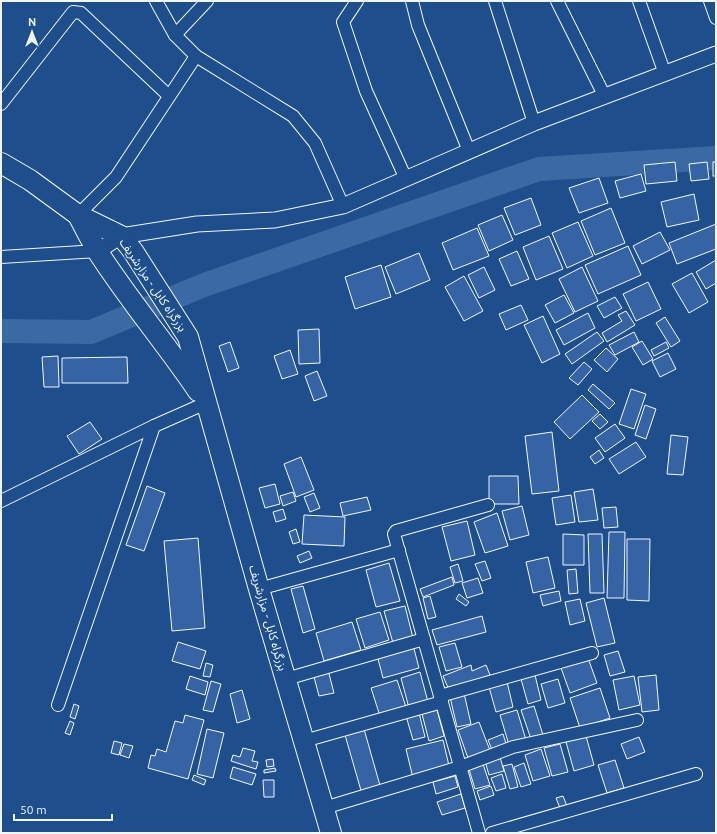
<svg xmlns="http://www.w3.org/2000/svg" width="717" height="834" font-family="Ubuntu,'Noto Sans Arabic',sans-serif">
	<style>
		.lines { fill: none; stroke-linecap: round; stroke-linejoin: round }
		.river { stroke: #3b69a3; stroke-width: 24 }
		.building { fill: #3563a3; stroke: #f2f6ff }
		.minor-casing { stroke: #f2f6ff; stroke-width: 14 }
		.tertiary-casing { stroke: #f2f6ff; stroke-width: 17 }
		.trunk-casing { stroke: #f2f6ff; stroke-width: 22 }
		.minor { stroke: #1f4e8c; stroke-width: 12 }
		.tertiary { stroke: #1f4e8c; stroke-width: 15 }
		.trunk { stroke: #1f4e8c; stroke-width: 20 }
		.labels { text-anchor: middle; stroke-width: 3; stroke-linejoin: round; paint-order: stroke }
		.street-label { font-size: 12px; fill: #f2f6ff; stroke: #1f4e8c }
	</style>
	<rect width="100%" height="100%" fill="#1f4e8c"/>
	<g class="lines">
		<!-- river -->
		<polyline class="river" points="1,331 91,332 204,285 539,169 716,158"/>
	</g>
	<!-- building -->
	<g class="building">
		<polygon points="675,162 677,181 646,184 644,165"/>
		<polygon points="707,162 709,179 691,181 689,164"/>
		<rect x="713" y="162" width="3" height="14"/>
		<polygon points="641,174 646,191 620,198 615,181"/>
		<polygon points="599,178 608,203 579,213 569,188"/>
		<polygon points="694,194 699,220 667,227 661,202"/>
		<polygon points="531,198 541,225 515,235 504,208"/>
		<polygon points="611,208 625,243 595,255 581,221"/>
		<polygon points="502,215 513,240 489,251 478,225"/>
		<polygon points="578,222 593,256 567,268 552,233"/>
		<polygon points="716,224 716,249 677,264 669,243"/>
		<polygon points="477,228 489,256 453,270 442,243"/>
		<polygon points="660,232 670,250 642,264 633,246"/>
		<polygon points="549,236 563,269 536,280 523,247"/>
		<polygon points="628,246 641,275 598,294 585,265"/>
		<polygon points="517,251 529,279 511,286 499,259"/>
		<polygon points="419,253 430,280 396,294 385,267"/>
		<polygon points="716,260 716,283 706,289 696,272"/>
		<polygon points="381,265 391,297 355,309 345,277"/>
		<polygon points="484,267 495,290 479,298 468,275"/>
		<polygon points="582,267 598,301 575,312 559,279"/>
		<polygon points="692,273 708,302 689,313 672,284"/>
		<polygon points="464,276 483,311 464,321 445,287"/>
		<polygon points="648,282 661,309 636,321 623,294"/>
		<polygon points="564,295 574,313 555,323 545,305"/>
		<polygon points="615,297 622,308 604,318 597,306"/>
		<polygon points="521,305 528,320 506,330 499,314"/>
		<polygon points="626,311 635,325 607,342 602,333 622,321 618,315"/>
		<polygon points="588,313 595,328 564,345 556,330"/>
		<polygon points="543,316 560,354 542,363 524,325"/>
		<polygon points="665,317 680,341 671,347 656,323"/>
		<polygon points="319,329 320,363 299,364 298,330"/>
		<polygon points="597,332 604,341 572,364 565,354"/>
		<polygon points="634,332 639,342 615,355 609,345"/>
		<polygon points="642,341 653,359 643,365 632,347"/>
		<polygon points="230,342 239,368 228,372 219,346"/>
		<polygon points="666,342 669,348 654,356 651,350"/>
		<polygon points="606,348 618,359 607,372 594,360"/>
		<polygon points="290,350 298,374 282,379 274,356"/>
		<polygon points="668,353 676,369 660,377 652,361"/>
		<polygon points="58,356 59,387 44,387 42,357"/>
		<polygon points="127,357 128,383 62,383 62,358"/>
		<polygon points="584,362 592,369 578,385 569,378"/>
		<polygon points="317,371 327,396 314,401 305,376"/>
		<polygon points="593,384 615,403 609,409 588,390"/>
		<polygon points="631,389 646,394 634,429 619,424"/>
		<polygon points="582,395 599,412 570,439 554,422"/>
		<polygon points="645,405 656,409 646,439 635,435"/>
		<polygon points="600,414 608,422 600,429 592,421"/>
		<polygon points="90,422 102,439 79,454 67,436"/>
		<polygon points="615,424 625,438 605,452 595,438"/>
		<polygon points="552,432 559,491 532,494 525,436"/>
		<polygon points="671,435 688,437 683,475 667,474"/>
		<polygon points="636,442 646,457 619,474 609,459"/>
		<polygon points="599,450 604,458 595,464 590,457"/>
		<polygon points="301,457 314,490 296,497 284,464"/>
		<polygon points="489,476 518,476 519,504 489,504"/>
		<polygon points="275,484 280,504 265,508 259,488"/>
		<polygon points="147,486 165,493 144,551 126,545"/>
		<polygon points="593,489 598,520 579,522 574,492"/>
		<polygon points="293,492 296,501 283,506 280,496"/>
		<polygon points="314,493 320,508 310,512 304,497"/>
		<polygon points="571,495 575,522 556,525 552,498"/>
		<polygon points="367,497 371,510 343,516 340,503"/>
		<polygon points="522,506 529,535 510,540 502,511"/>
		<polygon points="616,507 618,527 604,528 602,508"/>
		<polygon points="283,509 286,519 276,522 273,512"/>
		<polygon points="497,513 508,546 485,553 474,522"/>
		<polygon points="304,515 345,517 344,546 302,544"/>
		<polygon points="467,521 475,555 451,561 442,527"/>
		<polygon points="296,529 300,542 293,544 289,532"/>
		<polygon points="609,532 625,532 624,598 607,598"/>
		<polygon points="563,534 584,535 584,565 563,565"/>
		<polygon points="588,534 602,534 604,593 590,593"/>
		<polygon points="198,538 205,628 172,631 164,541"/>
		<polygon points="627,539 650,539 649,601 627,600"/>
		<polygon points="309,551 312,558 300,563 297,556"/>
		<polygon points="548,557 555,588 533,593 526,562"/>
		<polygon points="485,561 491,578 482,581 475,564"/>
		<polygon points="389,563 400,601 376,607 366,570"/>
		<polygon points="458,564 463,581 455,583 450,567"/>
		<polygon points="576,569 578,593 569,594 567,570"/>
		<polygon points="452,577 454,585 423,597 420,589"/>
		<polygon points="478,578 483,593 467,598 462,583"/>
		<polygon points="303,586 315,629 303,633 291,589"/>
		<polygon points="559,591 561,601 543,606 540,595"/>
		<polygon points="459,594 469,602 466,606 456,599"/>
		<polygon points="430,596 436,617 428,619 423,598"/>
		<polygon points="604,598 615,643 597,647 586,603"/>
		<polygon points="580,599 585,621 570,625 565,602"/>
		<polygon points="405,606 413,638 393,643 384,611"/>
		<polygon points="380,612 389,640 365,648 356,619"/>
		<polygon points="482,616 486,632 437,645 432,630"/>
		<polygon points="352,622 361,650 324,661 316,633"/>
		<polygon points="178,642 206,651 200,669 172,661"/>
		<polygon points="455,643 462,667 446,671 439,647"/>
		<polygon points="413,645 419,668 383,678 377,655"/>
		<polygon points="618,651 625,672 610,676 604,655"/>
		<polygon points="588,658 597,683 570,693 561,668"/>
		<polygon points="206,663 213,665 210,677 203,676"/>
		<polygon points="471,665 472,671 486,665 490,675 449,690 443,676"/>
		<polygon points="328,670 334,693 319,696 313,673"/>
		<polygon points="420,672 428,702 409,708 401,678"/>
		<polygon points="535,675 541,700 528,704 521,679"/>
		<polygon points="656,675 659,710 642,712 638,677"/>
		<polygon points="190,676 208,682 205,695 186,689"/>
		<polygon points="634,676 640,705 619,710 613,680"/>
		<polygon points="558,679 565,703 548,708 541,684"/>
		<polygon points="397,680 406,707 380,716 371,688"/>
		<polygon points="211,681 221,684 213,712 203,710"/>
		<polygon points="507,682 513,707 496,712 489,687"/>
		<polygon points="600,688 610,718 580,728 570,698"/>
		<polygon points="242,690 250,719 237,723 230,694"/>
		<polygon points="464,693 471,724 457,727 450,697"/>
		<polygon points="74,704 79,706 75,719 70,717"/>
		<polygon points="534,706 543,735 531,739 521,710"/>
		<polygon points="437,710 444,736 429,741 422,714"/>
		<polygon points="517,710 526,740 509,745 500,715"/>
		<polygon points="419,713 425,737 413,740 406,716"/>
		<polygon points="185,715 204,720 188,779 148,768 151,755 155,756 157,749 166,752 175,721 183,723"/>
		<polygon points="70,721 74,723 70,735 65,733"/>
		<polygon points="479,722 491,753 469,761 458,730"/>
		<polygon points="207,729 224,733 213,778 197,774"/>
		<polygon points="364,729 381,789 362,794 345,735"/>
		<polygon points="503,734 507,747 493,752 488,740"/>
		<polygon points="586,736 594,765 574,771 566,742"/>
		<polygon points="639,737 645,752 627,759 621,744"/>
		<polygon points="443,740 450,770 413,778 406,749"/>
		<polygon points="114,741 122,743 119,755 111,753"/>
		<polygon points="124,744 133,746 129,758 120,755"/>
		<polygon points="560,744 568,772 552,776 544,748"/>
		<polygon points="243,748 255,751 252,761 258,762 256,769 231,761 233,755 240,757"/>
		<polygon points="541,749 550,776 533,781 525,755"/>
		<polygon points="500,757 504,771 489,775 485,761"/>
		<polygon points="273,759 274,766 267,767 266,760"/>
		<polygon points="615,760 624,788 607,793 598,765"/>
		<polygon points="482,761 490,785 475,789 468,766"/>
		<polygon points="524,763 531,784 521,787 514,767"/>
		<polygon points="512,764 518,787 510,789 503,766"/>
		<polygon points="233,767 256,774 252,785 230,778"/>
		<polygon points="275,768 276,771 264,773 264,770"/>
		<polygon points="502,774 506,788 496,791 491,778"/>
		<polygon points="194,775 206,780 204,785 192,780"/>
		<polygon points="455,776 458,787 436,794 433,782"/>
		<polygon points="263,780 274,780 274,797 264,797"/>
		<polygon points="491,786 494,795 480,800 477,791"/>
		<polygon points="461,794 465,808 442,815 437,802"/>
		<polygon points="563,796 567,806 560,808 556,798"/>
	</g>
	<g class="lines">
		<defs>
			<g id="minor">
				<polyline points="156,1 175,35 196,56 293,116 315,143 343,206"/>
				<polyline points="357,1 343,22 366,91 406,179"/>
				<polyline points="412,1 418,25 469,151"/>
				<polyline points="495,1 534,123"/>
				<polyline points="557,1 605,97"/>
				<polyline points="639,1 665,74"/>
				<polyline points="710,1 716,18"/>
				<polyline points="175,35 207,1"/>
				<polyline points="1,104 73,12 81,13 169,96"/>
				<polyline points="78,215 116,177 196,56"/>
				<polyline points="1,257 98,251"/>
				<polyline points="1,501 154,426 206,403"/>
				<polyline points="259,589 399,550"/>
				<polyline points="286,679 424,639"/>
				<polyline points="440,696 592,653"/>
				<polyline points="58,705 154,426"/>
				<polyline points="304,741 442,702"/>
				<polyline points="324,808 460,767 513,747 637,720"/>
				<polyline points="479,833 394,534 396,531 488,505"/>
				<polyline points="492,833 696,774"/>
			</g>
			<polyline id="tertiary" points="98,251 121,236 197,224 275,220 343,206 534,123 716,54"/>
			<g id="trunk">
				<polyline points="1,163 30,180 78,215 121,236 133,251 188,337 259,589 331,833"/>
				<path d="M78,215C84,227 91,240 98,252C129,300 166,344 198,391"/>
			</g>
		</defs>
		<!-- minor casing -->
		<use href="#minor" class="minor-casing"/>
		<!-- tertiary casing -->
		<use href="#tertiary" class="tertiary-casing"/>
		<!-- trunk casing -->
		<use href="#trunk" class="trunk-casing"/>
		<!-- minor -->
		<use href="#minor" class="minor"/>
		<!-- tertiary -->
		<use href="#tertiary" class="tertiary"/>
		<!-- trunk -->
		<use href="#trunk" class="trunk"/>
	</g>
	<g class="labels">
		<!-- street labels -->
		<g class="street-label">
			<text transform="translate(153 285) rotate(56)" y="4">بزرگراه کابل - مزارشریف</text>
			<text transform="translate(268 618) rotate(74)" y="4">بزرگراه کابل - مزارشریف</text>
		</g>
	</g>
	<!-- border -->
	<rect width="717" height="834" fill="none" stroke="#f2f6ff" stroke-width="4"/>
	<!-- north arrow -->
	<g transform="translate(32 32)" stroke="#1f4e8c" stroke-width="3" paint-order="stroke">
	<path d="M0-3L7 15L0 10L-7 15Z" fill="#f2f6ff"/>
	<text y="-6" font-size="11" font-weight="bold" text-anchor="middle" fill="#f2f6ff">N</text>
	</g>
	<!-- scale -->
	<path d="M14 814v6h98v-6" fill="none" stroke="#f2f6ff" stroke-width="2"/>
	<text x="20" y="814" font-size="12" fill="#f2f6ff" stroke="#1f4e8c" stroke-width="3" paint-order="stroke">50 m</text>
</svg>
